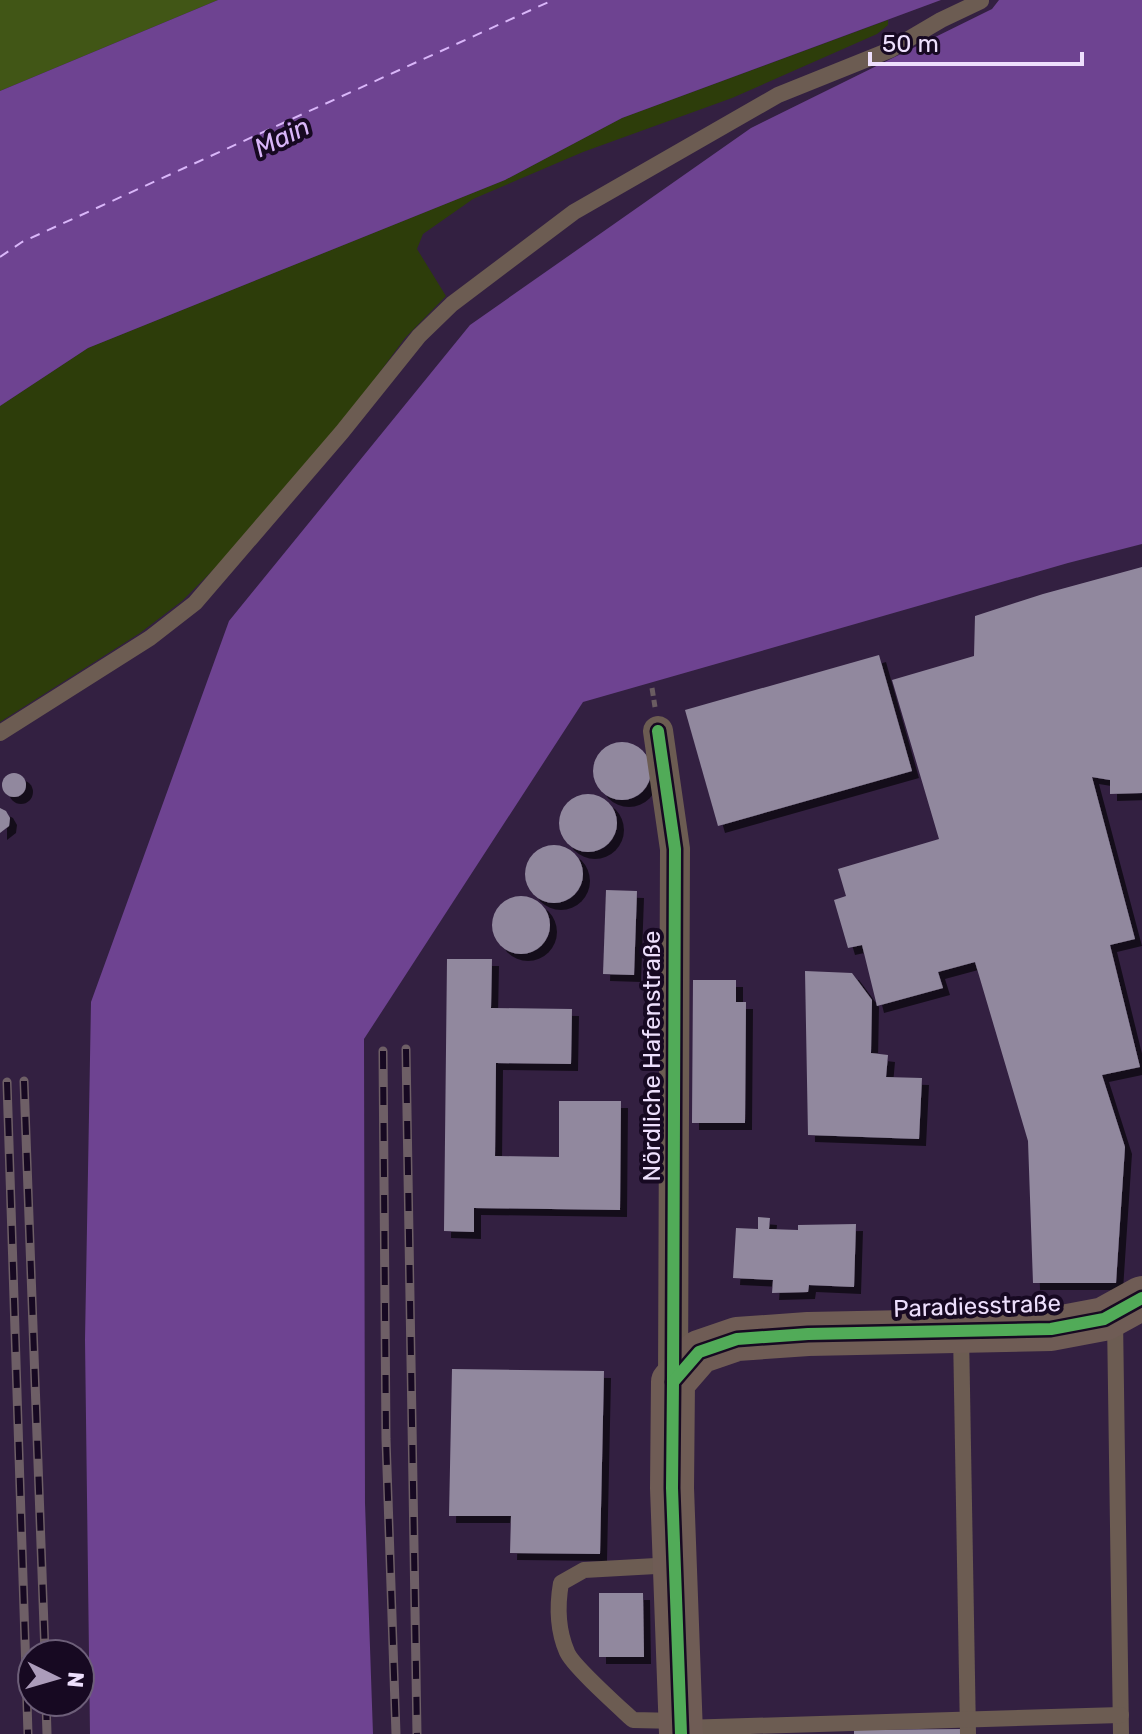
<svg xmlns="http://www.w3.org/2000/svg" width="1142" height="1734" font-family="Rubik,sans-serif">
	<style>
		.green { fill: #2d3d0a }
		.forest { fill: #415616 }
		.water { fill: #6e4391 }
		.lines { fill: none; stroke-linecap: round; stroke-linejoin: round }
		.ferry { stroke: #d9b6f9; stroke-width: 2; stroke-dasharray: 10 8; stroke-linecap: butt }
		.building { fill: #91889e; filter: url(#shadow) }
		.path { stroke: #6a5c61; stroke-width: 5; stroke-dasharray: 8 4; stroke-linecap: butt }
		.lane { stroke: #6c5c52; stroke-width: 16 }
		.street { stroke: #6c5c52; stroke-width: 30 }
		.secondary { stroke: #6f5c55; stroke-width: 44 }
		.rail-casing { stroke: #6e5f66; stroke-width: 9 }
		.rail { stroke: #170922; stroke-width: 6; stroke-dasharray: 18; stroke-linecap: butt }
		.cycleway-casing { stroke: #170922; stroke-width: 17 }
		.cycleway { stroke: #51ab58; stroke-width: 12 }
		.labels { text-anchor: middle; stroke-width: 8; stroke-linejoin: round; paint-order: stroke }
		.street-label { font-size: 24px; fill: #eddffc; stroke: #170922 }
		.water-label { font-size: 26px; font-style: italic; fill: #d9b6f9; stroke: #170922 }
	</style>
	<defs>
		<filter id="shadow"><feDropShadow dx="7" dy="7" stdDeviation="0" flood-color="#0009"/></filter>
	</defs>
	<rect width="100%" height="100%" fill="#332041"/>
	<!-- green -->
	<polygon class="green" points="888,20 888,25 877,34 732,98 583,152 473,199 423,234 417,249 446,296 405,338 333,436 225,558 182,601 140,633 0,722 0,406 88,348 505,180 622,118"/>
	<!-- forest -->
	<polygon class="forest" points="0,0 218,0 0,91"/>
	<!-- water -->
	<g class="water">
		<polygon points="218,0 941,0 622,118 505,180 88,348 0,406 0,91"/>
		<polygon points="999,0 1142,0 1142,544 1068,563 583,702 364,1039 365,1503 373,1734 90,1734 85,1340 91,1002 229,621 470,325 751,128 992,9"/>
	</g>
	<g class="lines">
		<!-- ferry -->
		<polyline class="ferry" points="0,257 22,242 553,0"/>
	</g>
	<!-- building -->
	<g class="building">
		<polygon points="1142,567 1142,793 1110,794 1110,780 1092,777 1135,939 1110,945 1140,1067 1102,1075 1125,1147 1116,1283 1033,1283 1028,1141 975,962 938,972 943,988 877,1006 862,945 848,948 834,900 846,896 838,869 939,839 892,680 974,656 975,616 1043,594"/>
		<polygon points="879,655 912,771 718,826 685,710"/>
		<circle cx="622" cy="771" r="29"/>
		<circle cx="14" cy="785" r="12"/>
		<circle cx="588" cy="823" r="29"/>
		<polygon points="0,808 6,811 10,818 9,826 0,833"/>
		<circle cx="554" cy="874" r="29"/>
		<polygon points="606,890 637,891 634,975 603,974"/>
		<circle cx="521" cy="925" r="29"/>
		<polygon points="447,959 492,959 491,1008 572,1009 571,1064 496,1063 495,1156 559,1157 559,1101 621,1101 620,1210 474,1208 474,1232 444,1231"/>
		<polygon points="805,971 852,973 872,1000 871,1053 888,1055 886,1077 922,1078 919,1139 808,1135"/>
		<polygon points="693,980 736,980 736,1002 746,1002 745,1123 692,1123"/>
		<polygon points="758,1217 770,1218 769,1229 798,1230 798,1225 856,1224 854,1287 809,1285 808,1292 772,1293 773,1280 733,1278 736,1228 758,1229"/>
		<polygon points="452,1369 604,1371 600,1554 510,1553 511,1516 449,1516"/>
		<polygon points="599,1593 643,1593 644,1657 599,1657"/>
		<polygon points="962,1729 962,1734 854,1734 854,1730"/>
	</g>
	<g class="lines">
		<!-- path -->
		<polyline class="path" points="652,688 655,707"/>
		<!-- lane -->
		<g class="lane">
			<polyline points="0,733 150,638 195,603 342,432 419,336 452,304 574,212 778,95 890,50 941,20 981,1"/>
			<polyline points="1115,1319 1121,1734"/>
			<polyline points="961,1332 968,1734"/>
			<path d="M674,1565L584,1570L561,1583C557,1606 557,1629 567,1652C572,1665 619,1707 633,1720L679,1721"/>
			<polyline points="682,1728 1121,1715"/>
		</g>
		<!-- street -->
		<polyline class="street" points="658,731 675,849 673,1382"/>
		<!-- secondary -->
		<polyline class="secondary" points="681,1734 672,1488 673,1382 699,1352 737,1339 808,1334 1051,1329 1104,1319 1142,1298"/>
		<defs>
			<g id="rail">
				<polyline points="406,1049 417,1734"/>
				<polyline points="383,1051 386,1439 396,1734"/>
				<polyline points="24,1081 45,1654"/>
				<polyline points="7,1082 28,1734"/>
				<polyline points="46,1702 47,1734"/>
			</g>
		</defs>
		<!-- rail casing -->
		<use href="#rail" class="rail-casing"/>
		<!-- rail -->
		<use href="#rail" class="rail"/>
		<defs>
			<g id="cycleway">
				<polyline points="658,731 675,849 673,1382"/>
				<polyline points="681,1734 672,1488 673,1382 699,1352 737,1339 808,1334 1051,1329 1104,1319 1142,1298"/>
			</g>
		</defs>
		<!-- cycleway casing -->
		<use href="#cycleway" class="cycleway-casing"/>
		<!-- cycleway -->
		<use href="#cycleway" class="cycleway"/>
	</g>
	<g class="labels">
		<!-- street labels -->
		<g class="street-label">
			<text transform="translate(652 1056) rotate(-90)" y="8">Nördliche Hafenstraße</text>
			<text transform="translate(977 1306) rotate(-2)" y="8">Paradiesstraße</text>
		</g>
		<!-- water labels -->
		<g class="water-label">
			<text transform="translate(282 137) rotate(-26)" y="9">Main</text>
		</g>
	</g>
	<!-- north arrow -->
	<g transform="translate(56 1678) rotate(95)"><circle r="38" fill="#170922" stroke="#6d5f79" stroke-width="2"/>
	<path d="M0-6L14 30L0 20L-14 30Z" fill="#ac9cbb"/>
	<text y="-12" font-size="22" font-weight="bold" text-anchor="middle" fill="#eddffc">N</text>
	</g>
	<!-- scale -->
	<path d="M870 52v12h212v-12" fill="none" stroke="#eddffc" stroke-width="4"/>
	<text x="882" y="52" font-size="24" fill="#eddffc" stroke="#170922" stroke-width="6" paint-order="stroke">50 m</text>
</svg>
